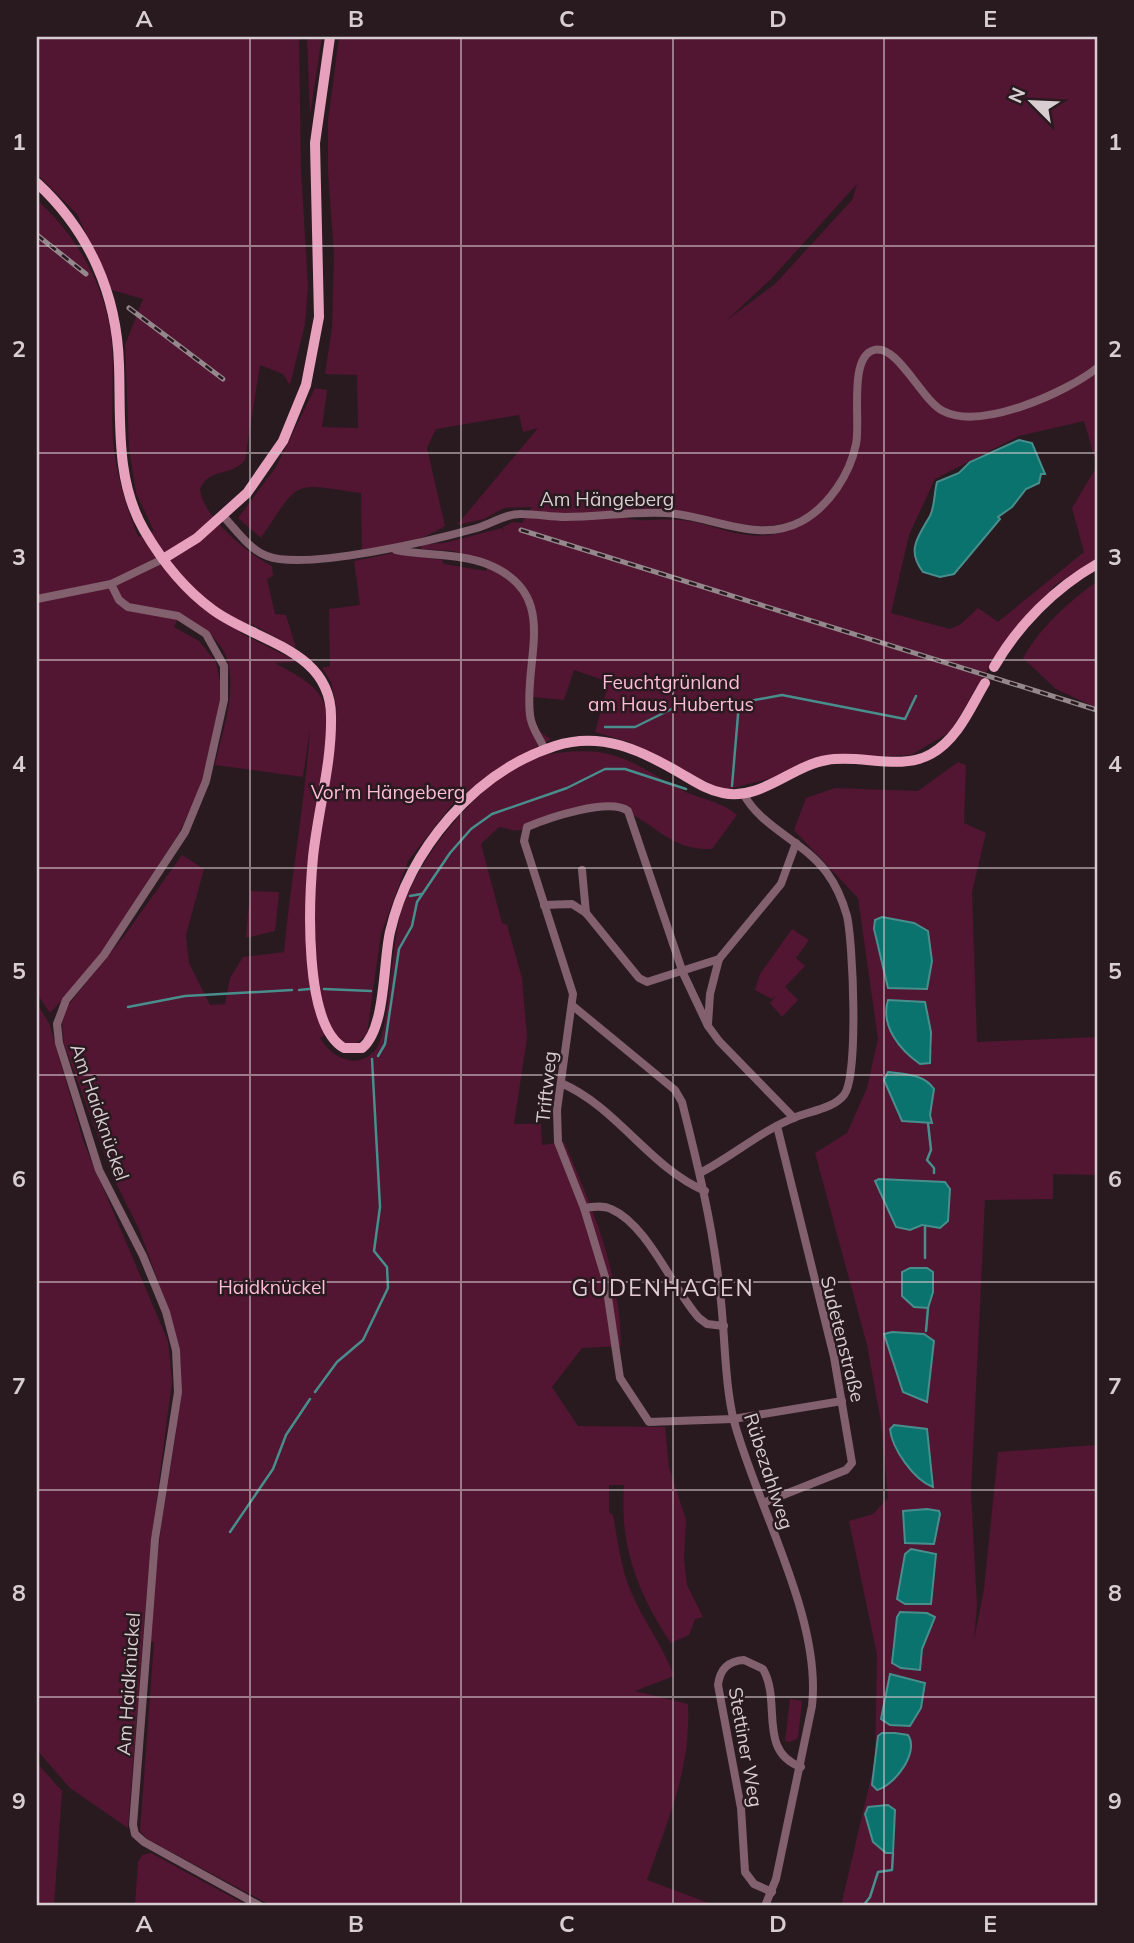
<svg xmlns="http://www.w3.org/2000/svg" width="1134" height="1943" font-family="Mulish,sans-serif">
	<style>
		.green { fill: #521532; fill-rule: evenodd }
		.water { fill: #0a736e; stroke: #488e8c; stroke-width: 2 }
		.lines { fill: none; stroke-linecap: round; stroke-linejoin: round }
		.stream { stroke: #488e8c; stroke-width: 2.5 }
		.minor { stroke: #82606d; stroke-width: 8 }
		.major { stroke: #e7a1bc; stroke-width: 10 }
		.rail-casing { stroke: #94888c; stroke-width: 5 }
		.rail { stroke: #291a20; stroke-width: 2.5; stroke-dasharray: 8; stroke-linecap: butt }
		.grid { fill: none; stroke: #d8ced1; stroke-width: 2; stroke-opacity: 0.55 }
		.labels { text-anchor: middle; stroke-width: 5; stroke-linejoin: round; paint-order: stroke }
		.street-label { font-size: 19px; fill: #d8ced1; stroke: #291a20 }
		.park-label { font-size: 19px; fill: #ffbdd6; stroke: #291a20 }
		.quarter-label { font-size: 23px; letter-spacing: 2px; fill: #e1ccd3; stroke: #291a20 }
		.neatline { fill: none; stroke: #d8ced1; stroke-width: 2.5 }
		.grid-label { font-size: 23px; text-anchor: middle; font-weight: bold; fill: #d8ced1 }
	</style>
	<rect width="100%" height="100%" fill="#291a20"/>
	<!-- green -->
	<g class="green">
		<path d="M37,37H299L301,170L308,286L305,324L290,385L283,374L260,365L245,460C232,477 209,467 200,489C202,516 249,555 272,566L273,576L267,579L275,614L286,615L296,648L251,624L239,632L298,662L275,663C296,675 321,685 326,710L337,709L331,682L322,668L330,666L329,609L360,605L354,561L393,553L442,560L444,564L486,571L487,568L492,569L493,562L453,551L421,549V544L444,543L502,528L503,533V527L513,522L522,523L532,507L504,508L484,519L457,525L538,428L523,432L519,415L436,429L427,448L445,526C420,542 391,547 362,551L361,493C291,483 301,478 261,538L238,518L276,467L315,388L327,390L322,427L358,428L357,375L325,374L332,328L334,255L328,171V120L339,37H1097V559L1055,585L997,654L950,732L911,755L845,759L729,789L715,786L629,742L595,732L609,682L574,670L564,700L533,697C533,715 533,730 551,739L507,763L454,802L408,861L381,934L367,1034C353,1050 344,1045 332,1031L320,1038C331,1057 358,1072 376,1049C390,1030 391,940 402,909C419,856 485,772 541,756C557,752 581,750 599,752C630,757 653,775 680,789C698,799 722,801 737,815L712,849C669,851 654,821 620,809C593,800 548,827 520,830C514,831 505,828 499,827L481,844L502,923L507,925L522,978L527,1038L514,1124H541L542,1145L564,1142C593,1209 620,1272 621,1346L582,1348L552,1387L578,1426L665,1427L669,1467L686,1520L684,1559L687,1585L703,1617L695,1619L689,1635L671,1643C638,1594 619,1545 624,1485H609V1512L613,1515C618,1541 621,1570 632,1594C644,1622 663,1646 674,1676L635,1691L688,1704C691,1770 668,1819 647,1880L717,1906H272L147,1839L140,1831L154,1642L148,1641L162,1519L176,1434L181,1362L171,1317L139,1229L112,1175L64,1044L62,1023L66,1008L124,936L182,855L204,869L186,935L189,963L210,1005L225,1004L230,978L243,957L284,952C291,877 305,803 310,728L303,777L215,765C222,731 241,683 223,650C214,634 196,624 181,614L174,627L199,641L216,662L222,692L202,785L179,833L92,968L50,1013L37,994V200C72,231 99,275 109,322C117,363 109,408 114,450C118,481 127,508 138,537L154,531L136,493L129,448L125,345L143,299L112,290L77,214L37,174ZM857,184L852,200L775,284L727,320L771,279ZM1084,421L1097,466L1072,508L1084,552L998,622L978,608L961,624L950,629L891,613L909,535L935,479L1019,436ZM857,439L860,443C840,492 811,541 748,535C725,533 703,521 679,520C650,518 640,525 611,513C722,493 798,591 857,439Z"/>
		<polygon points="307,37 322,37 310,115"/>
		<path d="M1097,581V708L1056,689L1023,658C1041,626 1068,603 1097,581Z"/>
		<path d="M958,762L966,765L964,823L986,833L972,892L977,1042L1097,1037V1164L1094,1175L1053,1174V1199L985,1200L971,1493L977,1605L974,1640L984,1589L998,1452L1097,1445V1906H841L875,1760L877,1655L849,1521L873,1514L888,1498L881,1422L867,1345L815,1153L847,1133L867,1088L878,1039L858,898L794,830L806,798L835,788L918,791ZM874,929L927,989L889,988ZM888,1000L924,1002L933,1051ZM910,1075L926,1080L934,1089L930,1115L932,1123L898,1116L893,1101ZM879,1179L945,1182L950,1189L949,1210L925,1227L916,1226ZM933,1346L926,1402L903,1392ZM940,1514L934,1544L905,1543L902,1515ZM911,1549L936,1554L927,1605L905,1604L897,1599L905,1554ZM935,1620L924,1643L920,1670L901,1668L891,1655L893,1643ZM890,1674L923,1681L904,1727L890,1725L881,1717ZM888,1805L895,1810L893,1853H886L873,1842L865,1814L868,1807Z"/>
		<polygon points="250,891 279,892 275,931 246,938"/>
		<polygon points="792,929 809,940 796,958 805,966 785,987 798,1000 782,1017 770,1003 777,995 772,999 755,990 760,974"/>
		<polygon points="37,1004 49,1023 84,1143 168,1341 172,1381 150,1550 128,1828 70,1788 37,1750"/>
		<polygon points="790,1699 802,1701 798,1738 790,1742 785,1741"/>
		<polygon points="37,1763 62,1791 54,1906 37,1906"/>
		<polygon points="151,1853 239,1901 248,1906 135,1906 138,1862 142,1855"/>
	</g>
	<!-- water -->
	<g class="water">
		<path d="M1019,440L1032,443L1045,474H1041L1039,483L1026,489L1012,507L998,517L1000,519L954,574L940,577L923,572C906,550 918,537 930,516C935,506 934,493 937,482L959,473L970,462Z"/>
		<polygon points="882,917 914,923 928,931 932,961 927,989 888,988 874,929 875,920"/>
		<path d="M888,1000L925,1002L931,1032L930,1063L920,1064C900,1050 880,1026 888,1000Z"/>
		<path d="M888,1072C904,1074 924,1074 934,1089L930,1115L932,1123L902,1121L884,1080Z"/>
		<polygon points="879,1179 945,1182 950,1189 948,1221 940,1228 922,1225 910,1230 896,1227 875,1181"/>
		<polygon points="910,1268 927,1268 933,1272 933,1292 928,1308 914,1307 902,1296 902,1272"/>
		<polygon points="892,1332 924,1334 934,1341 927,1402 903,1392 884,1334"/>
		<path d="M894,1425L927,1429L933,1487C914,1480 892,1449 890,1429Z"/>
		<polygon points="927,1509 939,1511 940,1514 934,1544 905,1543 903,1511"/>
		<polygon points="911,1549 936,1554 931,1604 905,1604 897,1599 905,1554"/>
		<polygon points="900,1612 927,1613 935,1617 922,1649 920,1670 901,1668 892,1663 897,1617"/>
		<polygon points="890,1674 925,1683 921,1708 910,1726 890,1725 881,1719"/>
		<path d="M895,1733L908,1735C920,1752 894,1786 877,1790L872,1785L878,1736L882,1733Z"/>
		<polygon points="888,1805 895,1810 893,1853 886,1853 873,1842 865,1814 868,1807"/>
	</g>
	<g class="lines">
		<!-- stream -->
		<g class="stream">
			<polyline points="605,727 635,727 688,701 739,703 782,695 905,719 916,696"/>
			<polyline points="732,786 739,703"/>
			<polyline points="410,896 421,894"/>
			<polyline points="324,989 371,991"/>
			<polyline points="299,990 309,989"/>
			<polyline points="128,1007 185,996 292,990"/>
			<polyline points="378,1056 385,1044 399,949 412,926 417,902 450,853 471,829 492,814 567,788 605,769 625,769 686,789"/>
			<polyline points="928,1123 931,1150 927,1160 934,1168 934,1173"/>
			<polyline points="925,1258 925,1227"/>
			<polyline points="926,1331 928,1308"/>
			<polyline points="315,1392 337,1362 363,1340 388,1288 387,1267 374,1251 380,1207 372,1059"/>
			<polyline points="230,1532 273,1469 286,1435 310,1399"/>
			<polyline points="863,1906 870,1897 878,1872 892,1870 893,1853"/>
		</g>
		<!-- minor -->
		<g class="minor">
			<path d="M224,517C236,530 250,550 267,556C306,571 434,540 477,528C492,524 506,513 522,514C537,514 551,517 565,517C599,517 633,511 666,513C711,515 758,545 802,521C829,506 850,474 856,444C861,422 848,357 874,350C897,343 922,401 943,411C981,431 1067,392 1097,368"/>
			<path d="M396,550C425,556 459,553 487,564C562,594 523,658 530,715C531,728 540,738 545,750"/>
			<polyline points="111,584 119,600 128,607 178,616 206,634 224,666 224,700 206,781 185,832 104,955 66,1000 57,1024 59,1043 99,1170 143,1256 166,1312 176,1350 178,1392 155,1539 133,1825 135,1834 144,1842 260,1906"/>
			<polyline points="37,599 111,584 163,559"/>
			<polyline points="582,870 586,913"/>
			<polyline points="544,905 572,904 586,913 639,978 647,982 719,959"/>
			<path d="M573,1006L675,1090L682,1102C697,1162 712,1222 719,1284C725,1325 724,1383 734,1421C757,1507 822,1618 812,1706L776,1879L765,1906"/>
			<polyline points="708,1024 710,994 719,959 781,884 796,843"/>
			<path d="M561,1083C617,1107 649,1167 705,1191"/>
			<path d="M794,1118L719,1041L708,1026L683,973L628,811C610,797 548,818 527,827L524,841L573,994L557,1110L558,1142L584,1208L605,1277L620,1378L649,1422L733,1419L842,1401"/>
			<path d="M700,1173C733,1156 762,1130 796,1117C811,1111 834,1108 844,1095C859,1076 853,943 847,916C843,902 836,885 827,873C804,841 761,828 743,793"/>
			<path d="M584,1208C593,1207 603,1205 611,1209C648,1225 672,1288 699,1318L707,1324L724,1326"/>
			<polyline points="763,1503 846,1470 852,1463 834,1357 777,1126"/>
			<path d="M772,1892L754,1884L745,1872L741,1808L718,1685C720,1669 728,1661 744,1660L763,1669C782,1702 757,1751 801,1767"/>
		</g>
		<!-- major -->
		<g class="major">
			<path d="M37,183C89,231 117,294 119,365C121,421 115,480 144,530C162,561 184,589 213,610C255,641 331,650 331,716C332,763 318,810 313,857C309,900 303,1025 344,1048H362C386,1029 383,962 390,932C409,850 474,772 555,746C601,731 641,750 680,773C694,781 707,790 723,793C761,801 791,766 827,760C860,754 901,771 931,754C958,739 970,708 985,683"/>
			<polyline points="163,559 197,538 247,493 283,441 306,385 319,317 315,143 330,37"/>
			<path d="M994,667C1018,625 1055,588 1097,564"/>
		</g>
		<defs>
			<g id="rail">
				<polyline points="37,235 86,274"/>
				<polyline points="129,308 223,379"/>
				<polyline points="521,530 1097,710"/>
			</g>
		</defs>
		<!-- rail casing -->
		<use href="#rail" class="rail-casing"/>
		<!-- rail -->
		<use href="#rail" class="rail"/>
	</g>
	<!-- grid -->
	<path class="grid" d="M250,37V1906M461,37V1906M673,37V1906M884,37V1906M37,246H1097M37,453H1097M37,660H1097M37,868H1097M37,1075H1097M37,1282H1097M37,1490H1097M37,1697H1097"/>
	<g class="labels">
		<!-- street labels -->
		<g class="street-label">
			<text x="607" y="506">Am Hängeberg</text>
			<text transform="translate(546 1087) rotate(-84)" y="7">Triftweg</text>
			<text transform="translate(100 1112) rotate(71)" y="7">Am Haidknückel</text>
			<text transform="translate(843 1339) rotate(76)" y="7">Sudetenstraße</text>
			<text transform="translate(769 1471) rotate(72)" y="7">Rübezahlweg</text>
			<text transform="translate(128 1684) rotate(-86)" y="7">Am Haidknückel</text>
			<text transform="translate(746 1747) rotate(80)" y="7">Stettiner Weg</text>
		</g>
		<!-- park labels -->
		<g class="park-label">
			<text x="671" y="689">Feuchtgrünland<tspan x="671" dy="22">am Haus Hubertus</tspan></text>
			<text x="388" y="799">Vor'm Hängeberg</text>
			<text x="272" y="1294">Haidknückel</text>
		</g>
		<!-- quarter labels -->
		<g class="quarter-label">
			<text x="663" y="1296">GUDENHAGEN</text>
		</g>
	</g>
	<!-- border -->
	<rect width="1134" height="1943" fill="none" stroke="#291a20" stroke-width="77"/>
	<!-- north arrow -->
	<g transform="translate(1032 102) rotate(294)" stroke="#291a20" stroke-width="5" paint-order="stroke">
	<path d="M0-5L12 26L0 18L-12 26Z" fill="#d8ced1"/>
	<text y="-10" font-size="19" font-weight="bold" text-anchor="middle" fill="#d8ced1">N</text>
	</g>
	<rect x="38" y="38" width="1058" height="1866" class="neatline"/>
	<g class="grid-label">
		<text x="144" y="27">A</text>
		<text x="356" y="27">B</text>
		<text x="567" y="27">C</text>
		<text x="778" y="27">D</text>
		<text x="990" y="27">E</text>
		<text x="19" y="150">1</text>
		<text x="1115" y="150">1</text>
		<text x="19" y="357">2</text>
		<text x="1115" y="357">2</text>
		<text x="19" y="565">3</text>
		<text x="1115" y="565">3</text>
		<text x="19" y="772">4</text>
		<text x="1115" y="772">4</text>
		<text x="19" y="979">5</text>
		<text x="1115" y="979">5</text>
		<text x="19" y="1187">6</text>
		<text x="1115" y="1187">6</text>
		<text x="19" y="1394">7</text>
		<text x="1115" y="1394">7</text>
		<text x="19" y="1601">8</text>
		<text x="1115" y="1601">8</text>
		<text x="19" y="1809">9</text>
		<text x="1115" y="1809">9</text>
		<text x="144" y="1932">A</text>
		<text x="356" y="1932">B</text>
		<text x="567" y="1932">C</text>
		<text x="778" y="1932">D</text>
		<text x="990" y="1932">E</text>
	</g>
</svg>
